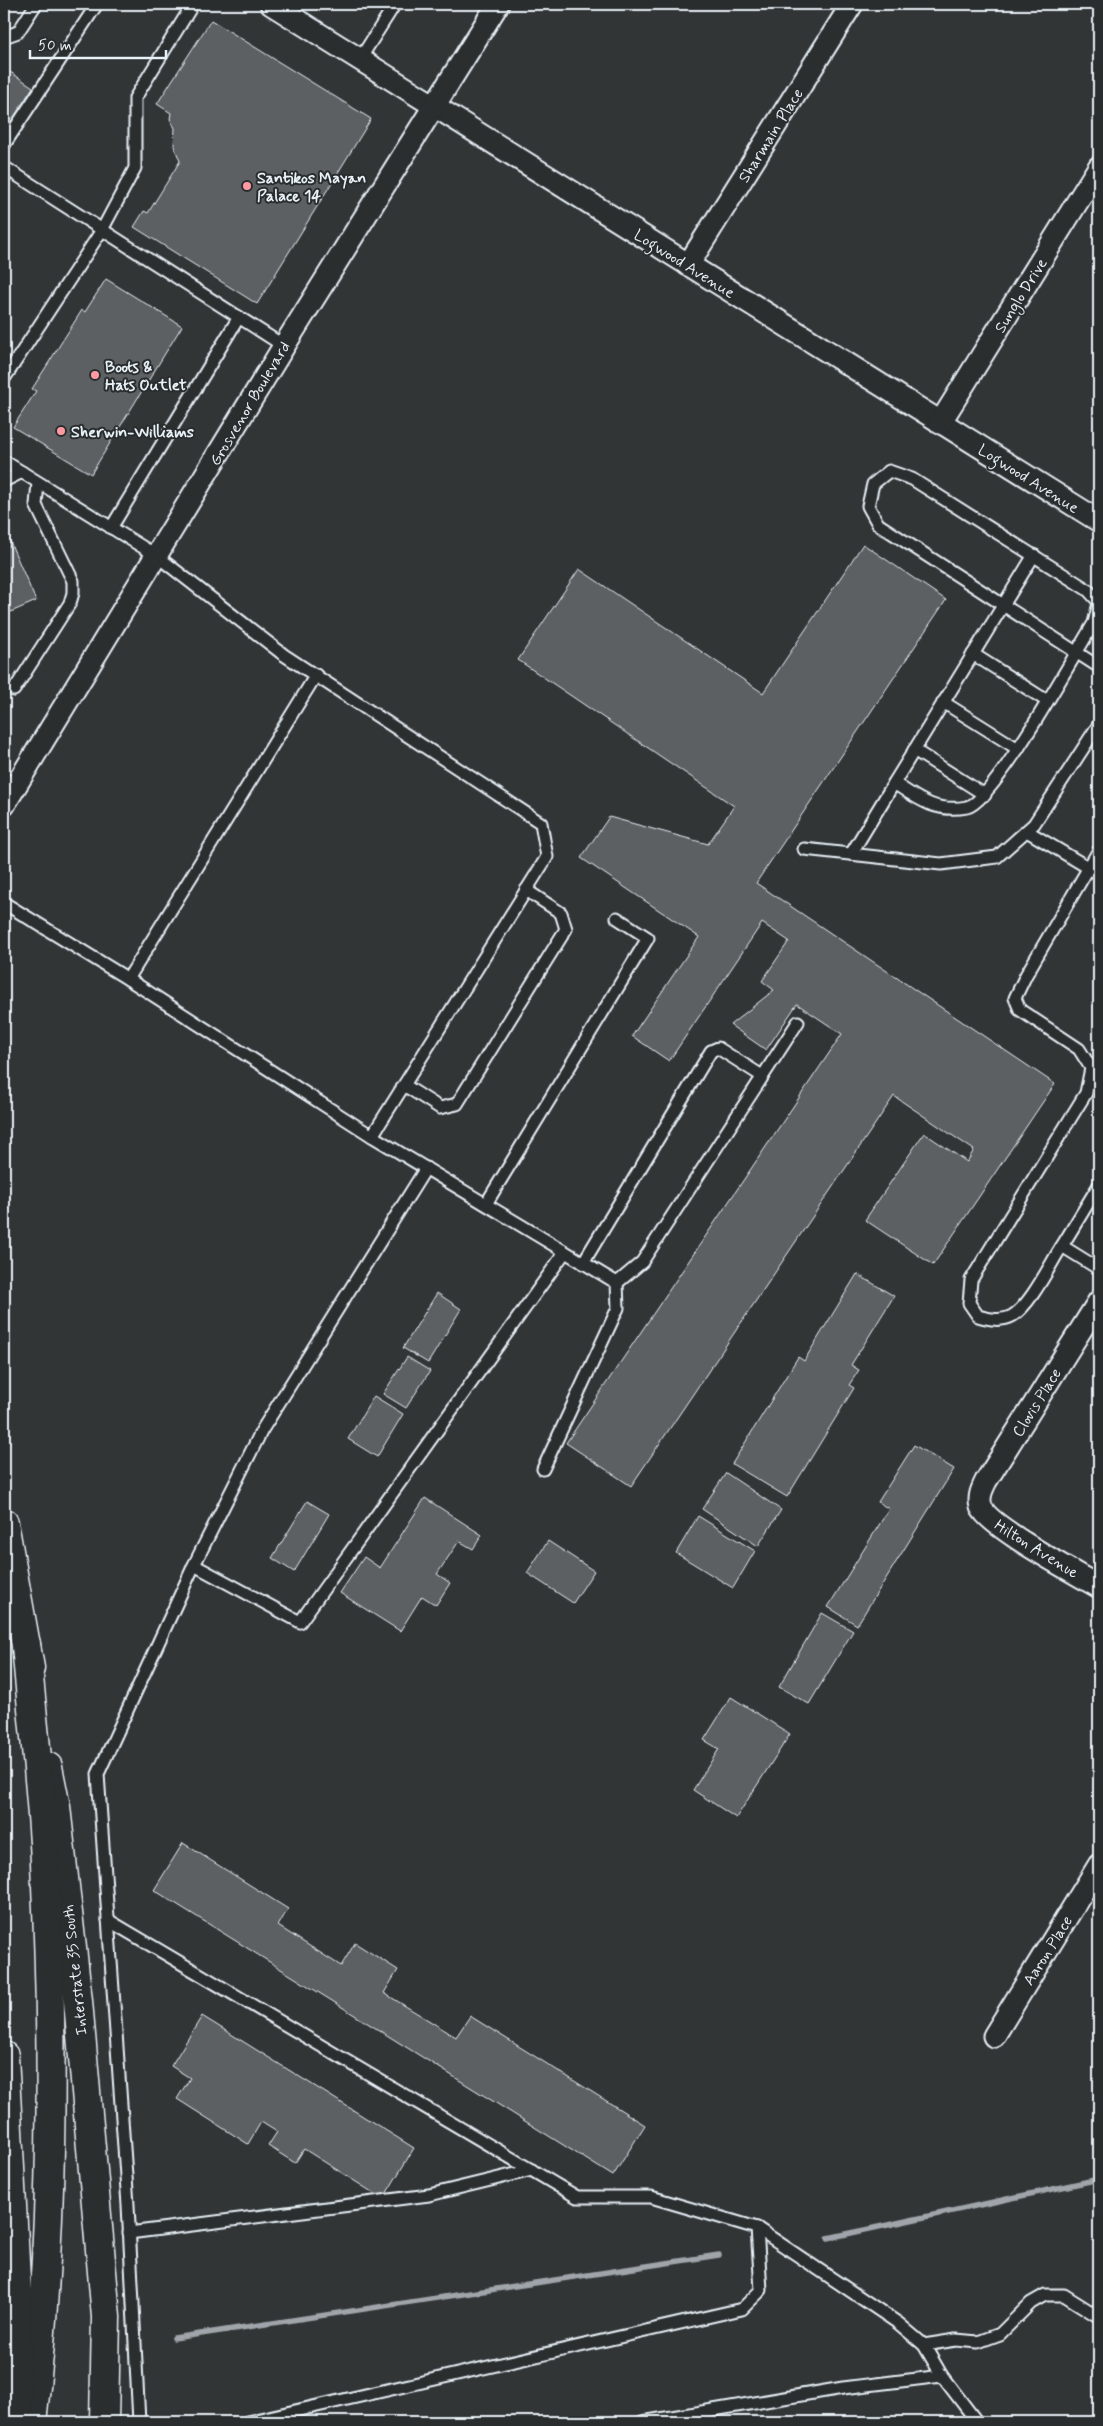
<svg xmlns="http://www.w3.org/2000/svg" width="1103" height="2426" font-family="Mynerve,sans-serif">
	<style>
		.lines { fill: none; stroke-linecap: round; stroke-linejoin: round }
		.stream { stroke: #9fa5aa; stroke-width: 5.5 }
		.building { fill: #5c6063; stroke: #e8f1f8 }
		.service-casing { stroke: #e8f1f8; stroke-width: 15 }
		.minor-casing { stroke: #e8f1f8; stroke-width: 25 }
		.secondary-casing { stroke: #e8f1f8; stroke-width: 31 }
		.motorway-casing { stroke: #e8f1f8; stroke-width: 31 }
		.service { stroke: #2a2d2e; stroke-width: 11 }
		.minor { stroke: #2a2d2e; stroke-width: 21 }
		.secondary { stroke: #2a2d2e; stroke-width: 28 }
		.motorway { stroke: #2a2d2e; stroke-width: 28 }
		.poi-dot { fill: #ff9aa2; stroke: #2a2d2e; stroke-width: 2 }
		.labels { text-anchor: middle; stroke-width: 4; stroke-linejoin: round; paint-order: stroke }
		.street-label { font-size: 16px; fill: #e8f1f8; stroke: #2a2d2e }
		.poi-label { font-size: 16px; font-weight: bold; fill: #e8f1f8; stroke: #2a2d2e; text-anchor: start }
	</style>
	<rect width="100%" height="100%" fill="#323536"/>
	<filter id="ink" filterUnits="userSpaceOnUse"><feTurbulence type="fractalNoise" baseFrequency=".02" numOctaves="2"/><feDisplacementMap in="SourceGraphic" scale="10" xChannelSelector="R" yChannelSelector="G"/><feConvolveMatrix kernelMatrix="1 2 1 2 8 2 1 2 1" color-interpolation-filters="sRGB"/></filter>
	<g filter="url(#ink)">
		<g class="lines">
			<!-- stream -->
			<g class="stream">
				<polyline points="828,2238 1099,2179"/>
				<polyline points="174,2338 719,2255"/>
			</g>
		</g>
		<!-- building -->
		<g class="building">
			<polygon points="211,20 371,119 257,304 134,227 144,211 148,213 180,161 174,146 175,128 170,119 171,113 157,104"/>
			<polygon points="4,68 33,87 4,133"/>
			<polygon points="106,279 182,326 91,474 13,427 36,391 32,389 82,310 85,312"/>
			<polygon points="4,528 36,601 4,615"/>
			<polygon points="863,544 946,600 756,883 1055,1084 933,1265 865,1220 924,1133 967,1162 974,1150 894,1096 631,1486 566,1443 842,1034 797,1004 766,1050 730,1025 774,990 762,981 789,941 762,923 669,1061 632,1036 699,937 581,858 609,817 708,844 734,806 518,660 579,569 763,693"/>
			<polygon points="857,1274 894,1296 851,1365 859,1370 849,1385 854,1388 787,1497 732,1464 798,1357 804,1361"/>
			<polygon points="437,1293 461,1309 428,1363 403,1348"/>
			<polygon points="407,1357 430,1371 406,1408 383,1394"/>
			<polygon points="374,1396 403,1414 377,1457 348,1439"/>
			<polygon points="914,1445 954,1469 857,1625 828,1607 889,1509 878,1502"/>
			<polygon points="726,1473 781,1510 758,1546 702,1509"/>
			<polygon points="425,1498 482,1535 473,1549 459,1541 437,1574 450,1583 436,1605 422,1596 400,1631 340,1593 364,1557 380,1568"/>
			<polygon points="307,1501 329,1514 294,1572 272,1558"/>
			<polygon points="698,1516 755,1551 733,1588 676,1553"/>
			<polygon points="548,1541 594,1571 573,1603 527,1573"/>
			<polygon points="822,1613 853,1631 809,1704 779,1687"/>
			<polygon points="731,1697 790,1734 736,1818 693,1790 719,1749 704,1740"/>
			<polygon points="183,1843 288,1909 278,1926 341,1966 355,1943 398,1970 384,1993 456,2037 470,2016 645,2125 613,2176 154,1890"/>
			<polygon points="202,2016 414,2148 383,2199 304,2149 295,2163 268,2146 277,2132 261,2122 248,2144 177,2099 190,2078 171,2066"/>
		</g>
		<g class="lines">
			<defs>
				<g id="service">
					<polyline points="4,37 18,32 36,4"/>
					<polyline points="360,59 395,4"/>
					<polyline points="4,145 97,4"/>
					<polyline points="4,167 284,346"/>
					<polyline points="4,379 102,230 135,168 135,98 193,4"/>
					<polyline points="4,461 157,556 284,655 541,823 547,857 372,1136"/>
					<polyline points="4,481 22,472"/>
					<polyline points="111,528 239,317"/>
					<polyline points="1099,602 1088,590 912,479 889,471 873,484 868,506 878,524 1099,667"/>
					<polyline points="973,654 1047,701"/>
					<polyline points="14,690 70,603 73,593 73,581 36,505 38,483"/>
					<polyline points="943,702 1018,749"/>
					<polyline points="914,750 985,795"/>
					<polyline points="894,783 1034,555"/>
					<polyline points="1027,831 1099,874"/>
					<polyline points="804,849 941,864 997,857 1034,824 1099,724"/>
					<path d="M851,854L894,783C918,799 936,813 967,807C994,802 1075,653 1094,623L1099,603"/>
					<polyline points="4,903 128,979 372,1136 617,1283 618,1308 543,1469"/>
					<polyline points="128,979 316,675"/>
					<polyline points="404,1085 440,1108 457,1104 566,929 561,913 526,890"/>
					<polyline points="1099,1185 1062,1246 1099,1269"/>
					<polyline points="486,1204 648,938 617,918"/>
					<path d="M1062,1246C1050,1264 1031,1305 1012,1316C1001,1322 989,1319 978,1316L969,1303L971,1280L1086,1093L1091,1068L1079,1049L1020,1010L1015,998L1026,975L1099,850"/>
					<polyline points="583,1263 711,1051 718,1048 762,1076"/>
					<polyline points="617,1283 642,1262 798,1022"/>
					<polyline points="194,1565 300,1622 565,1252"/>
					<polyline points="108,1920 577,2197 651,2197 757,2228 898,2323 924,2345 942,2376"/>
					<polyline points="129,2233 429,2195 532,2170"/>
					<polyline points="924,2345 956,2340 978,2342 1000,2334 1031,2303 1045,2295 1064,2295 1099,2317"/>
					<polyline points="139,2422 128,2205 98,1774 194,1565 262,1430 426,1168"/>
					<polyline points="247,2422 742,2309 761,2290 757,2228"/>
					<polyline points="642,2422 843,2388 942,2376 977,2422"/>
				</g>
				<g id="minor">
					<polyline points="271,4 1099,521"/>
					<polyline points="688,265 852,4"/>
					<polyline points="940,423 1099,167"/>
					<polyline points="4,805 284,346 498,4"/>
					<path d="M1099,1301L986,1481C982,1489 978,1497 981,1507C989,1527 1076,1573 1099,1587"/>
					<polyline points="994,2036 1099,1865"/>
				</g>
				<g id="secondary">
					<polyline points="4,1523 30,1668"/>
					<polyline points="48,1767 56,1807 78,2001 106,2317 104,2422"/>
				</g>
				<g id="motorway">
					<path d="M26,1644C32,1717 42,1790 45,1863C54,2049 54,2237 32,2422"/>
					<polyline points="4,2056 16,2280 18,2406"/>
				</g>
			</defs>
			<!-- service casing -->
			<use href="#service" class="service-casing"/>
			<!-- minor casing -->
			<use href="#minor" class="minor-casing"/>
			<!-- secondary casing -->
			<use href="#secondary" class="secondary-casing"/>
			<!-- motorway casing -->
			<use href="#motorway" class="motorway-casing"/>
			<!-- service -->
			<use href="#service" class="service"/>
			<!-- minor -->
			<use href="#minor" class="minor"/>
			<!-- secondary -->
			<use href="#secondary" class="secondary"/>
			<!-- motorway -->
			<use href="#motorway" class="motorway"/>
		</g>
	</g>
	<!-- markers -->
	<g class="poi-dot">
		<circle cx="247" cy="186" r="5"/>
		<circle cx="95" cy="375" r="5"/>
		<circle cx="61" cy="431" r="5"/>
	</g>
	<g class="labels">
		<!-- street labels -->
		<g class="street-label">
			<text transform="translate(770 135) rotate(-58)" y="6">Sharmain Place</text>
			<text transform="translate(685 263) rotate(32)" y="6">Logwood Avenue</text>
			<text transform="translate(1020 295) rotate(-58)" y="6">Sunglo Drive</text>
			<text transform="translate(249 403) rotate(-59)" y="6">Grosvenor Boulevard</text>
			<text transform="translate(1029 478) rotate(32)" y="6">Logwood Avenue</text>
			<text transform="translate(1036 1402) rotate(-58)" y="6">Clovis Place</text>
			<text transform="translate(1037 1548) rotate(32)" y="6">Hilton Avenue</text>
			<text transform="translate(1047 1950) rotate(-58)" y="6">Aaron Place</text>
			<text transform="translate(74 1970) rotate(-96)" y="6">Interstate 35 South</text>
		</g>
		<!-- poi labels -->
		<g class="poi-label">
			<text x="257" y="183">Santikos Mayan<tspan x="257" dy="18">Palace 14</tspan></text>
			<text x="105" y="372">Boots &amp;<tspan x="105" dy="18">Hats Outlet</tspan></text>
			<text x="71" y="437">Sherwin-Williams</text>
		</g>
	</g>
	<!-- margin -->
	<rect width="1103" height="2426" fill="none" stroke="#2a2d2e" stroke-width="20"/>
	<rect x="10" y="10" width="1083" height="2406" fill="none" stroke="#e8f1f8" stroke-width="2" filter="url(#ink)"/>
	<!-- scale -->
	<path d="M30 50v8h136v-8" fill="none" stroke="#e8f1f8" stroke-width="2.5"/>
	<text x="38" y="50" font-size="15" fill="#e8f1f8" stroke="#2a2d2e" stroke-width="4" paint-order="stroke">50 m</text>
</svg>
